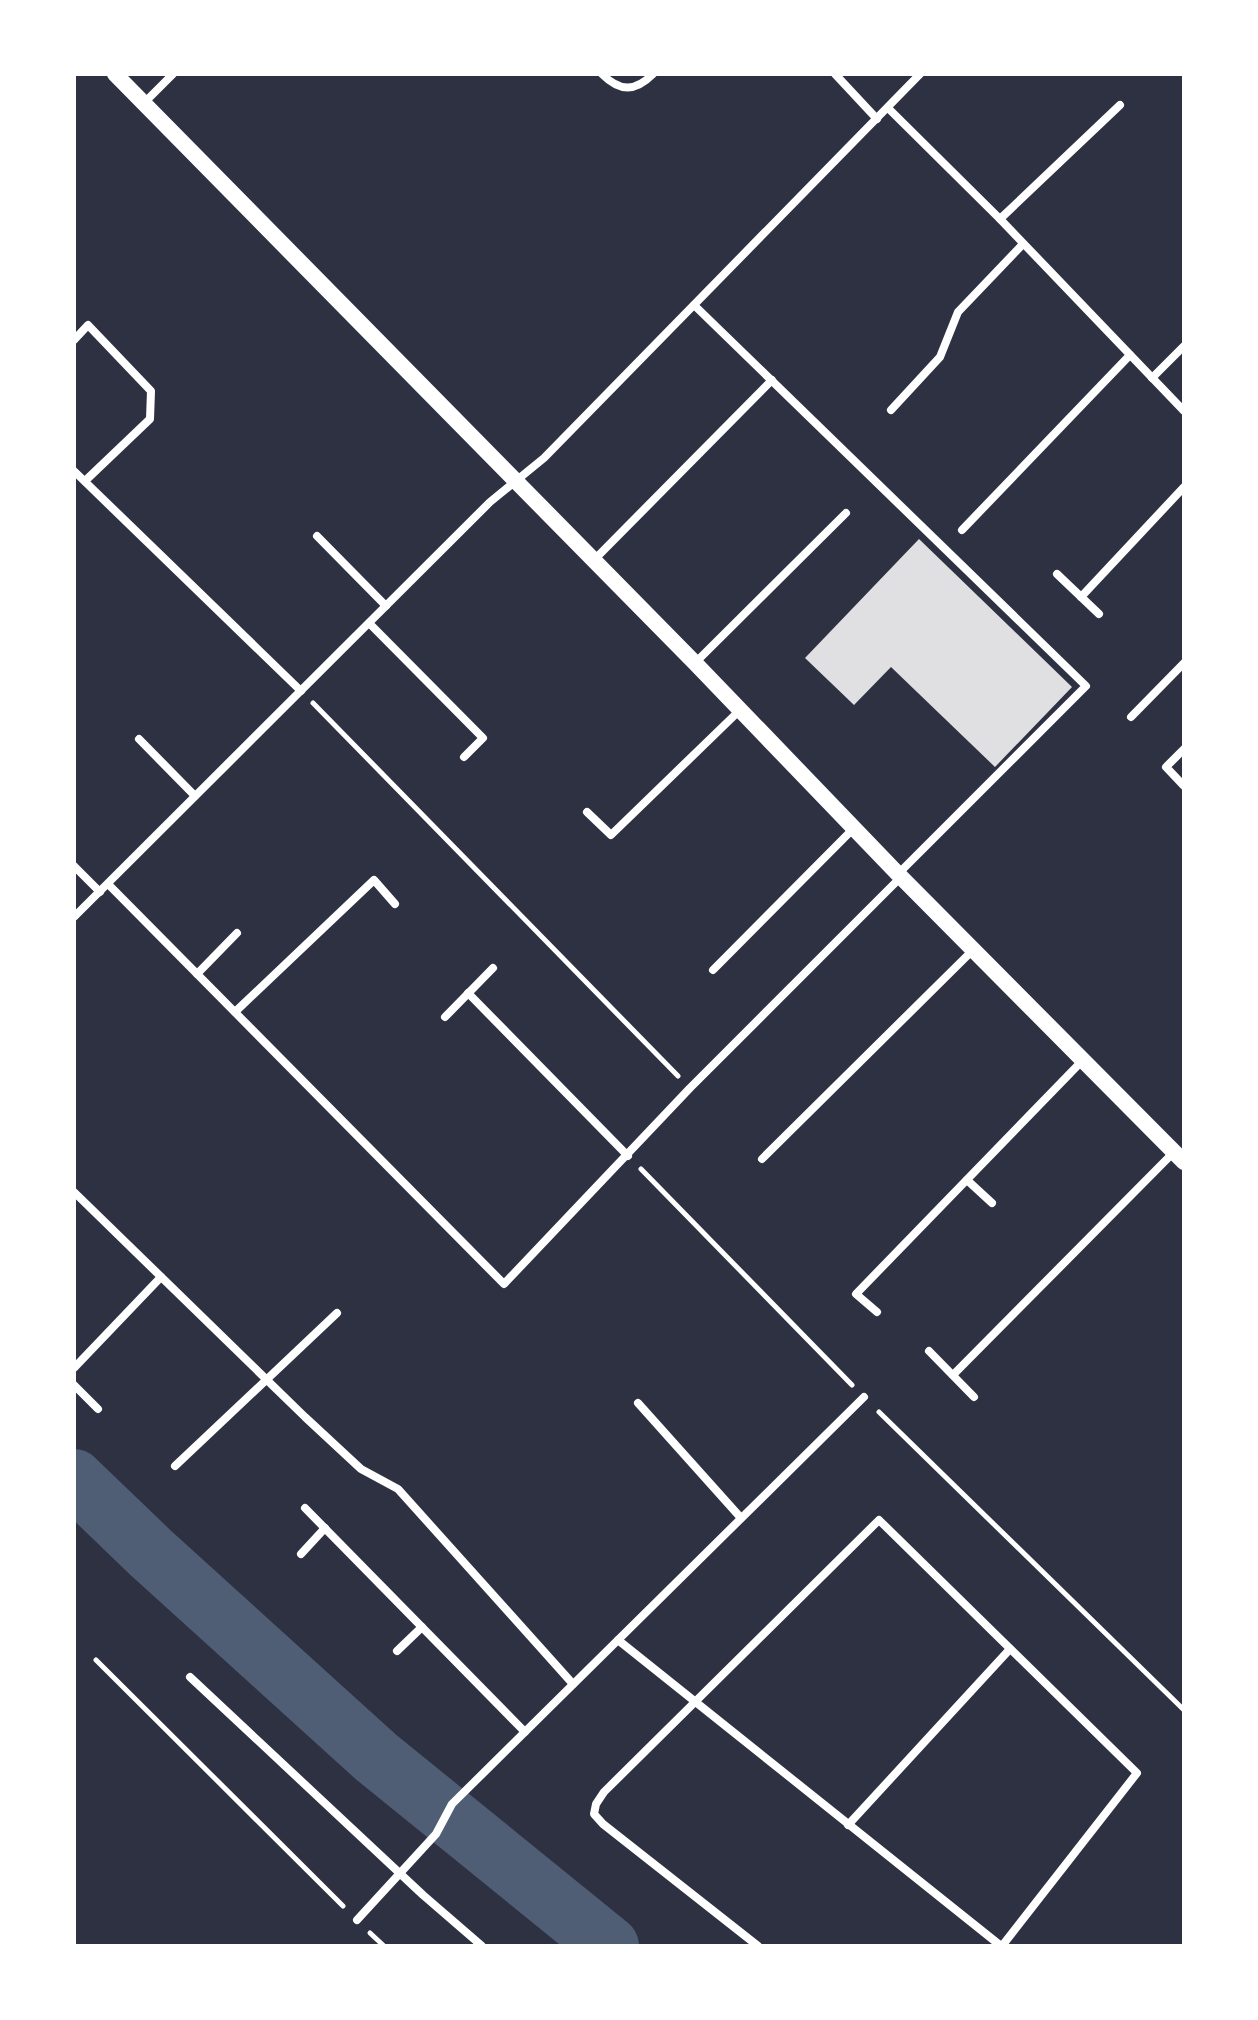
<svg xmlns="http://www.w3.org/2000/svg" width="1258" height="2020" font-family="'Alegreya Sans',sans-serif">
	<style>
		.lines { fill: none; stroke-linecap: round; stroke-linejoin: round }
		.river { stroke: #4f5d75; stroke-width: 60 }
		.building { fill: #e0e0e3 }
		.path { stroke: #fff; stroke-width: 5 }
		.minor { stroke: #fff; stroke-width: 8 }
		.secondary { stroke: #fff; stroke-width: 16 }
	</style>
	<rect width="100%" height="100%" fill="#2d3142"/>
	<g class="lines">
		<!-- river -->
		<polyline class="river" points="74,1479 152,1554 376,1757 609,1946"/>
	</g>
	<!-- building -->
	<polygon class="building" points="919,539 1072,687 995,767 891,667 854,705 805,658"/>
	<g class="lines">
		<!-- path -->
		<g class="path">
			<polyline points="313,703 678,1076"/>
			<polyline points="641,1169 852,1385"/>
			<polyline points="879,1412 1184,1710"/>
			<polyline points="96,1660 343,1906"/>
			<polyline points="370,1933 384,1946"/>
		</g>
		<!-- minor -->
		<g class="minor">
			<path d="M602,74C620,92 635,92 653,74"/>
			<polyline points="835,74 877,119"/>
			<polyline points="144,103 173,74"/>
			<polyline points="888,108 1000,219 1184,411"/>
			<polyline points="1000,219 1120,105"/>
			<polyline points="694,305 1086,686 898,874"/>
			<polyline points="74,340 88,325 151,391 150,419 85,481"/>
			<polyline points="1152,378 1184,346"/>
			<polyline points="891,410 940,357 958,312 1023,244"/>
			<polyline points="74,471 301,691"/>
			<polyline points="962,530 1130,355"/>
			<polyline points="317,536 386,606"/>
			<polyline points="594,560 772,380"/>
			<polyline points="1057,574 1099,614"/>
			<polyline points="1081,597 1184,487"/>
			<polyline points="369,623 483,738 464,757"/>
			<polyline points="695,663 846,513"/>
			<polyline points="1131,717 1184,663"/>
			<polyline points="139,739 195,796"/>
			<polyline points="1184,749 1166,767 1184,786"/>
			<polyline points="587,812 611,835 740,710"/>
			<polyline points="74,866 100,892"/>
			<polyline points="108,884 504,1284 690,1088 901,877"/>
			<polyline points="74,917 490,502 544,458 920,74"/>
			<polyline points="713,970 853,829"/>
			<polyline points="197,974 237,933"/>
			<polyline points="468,993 628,1156"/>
			<polyline points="235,1012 374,880 395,904"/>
			<polyline points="445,1017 493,968"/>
			<polyline points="762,1159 973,950"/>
			<polyline points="967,1180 992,1203"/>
			<polyline points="74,1192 305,1417 361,1469 398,1489 573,1684"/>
			<polyline points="877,1312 856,1294 1083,1060"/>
			<polyline points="929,1351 974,1397"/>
			<polyline points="74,1368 161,1277"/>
			<polyline points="953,1375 1174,1152"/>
			<polyline points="74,1385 98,1409"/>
			<polyline points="638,1403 741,1518"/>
			<polyline points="175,1466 337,1313"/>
			<polyline points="305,1508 525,1732"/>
			<polyline points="301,1554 325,1528"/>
			<polyline points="618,1640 1001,1946"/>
			<polyline points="397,1651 422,1627"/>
			<polyline points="190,1677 423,1895 482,1946"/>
			<polyline points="848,1825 1010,1649"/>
			<polyline points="357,1920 436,1834 452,1804 864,1397"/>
			<polyline points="758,1946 603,1824 594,1814 596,1804 604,1792 879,1520 1137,1773 1002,1946"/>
		</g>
		<!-- secondary -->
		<polyline class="secondary" points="115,74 695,663 898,874 1184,1162"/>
	</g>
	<!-- border -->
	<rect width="1258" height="2020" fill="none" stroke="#ffffff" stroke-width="152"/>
</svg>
